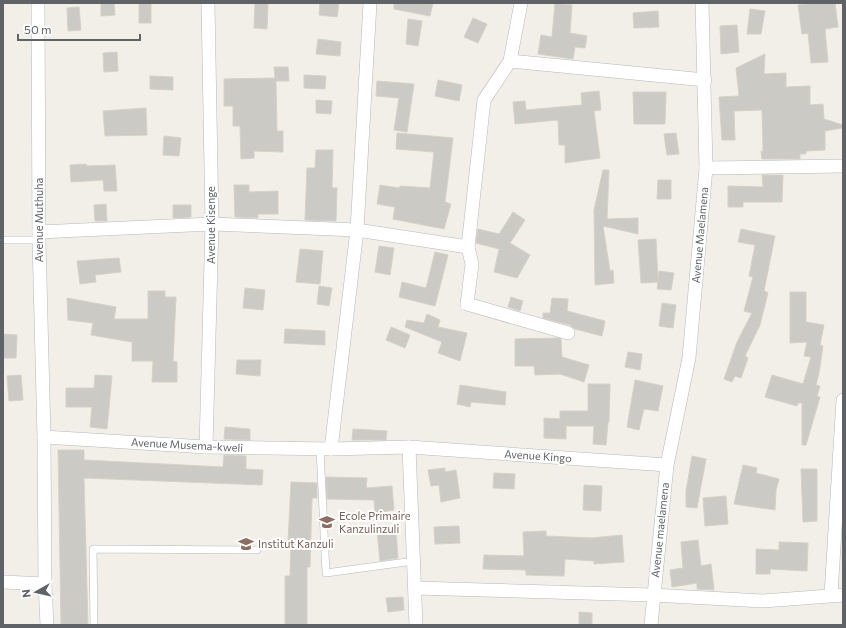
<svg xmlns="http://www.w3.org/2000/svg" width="846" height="628" font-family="Commissioner,sans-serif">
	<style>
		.building { fill: #cccac5; stroke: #d6d1c6 }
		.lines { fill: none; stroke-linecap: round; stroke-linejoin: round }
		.service-casing { stroke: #b5b8bc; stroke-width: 8 }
		.minor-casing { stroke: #b5b8bc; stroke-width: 14 }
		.service { stroke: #fff; stroke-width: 7 }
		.minor { stroke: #fff; stroke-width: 13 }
		.labels { text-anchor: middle; stroke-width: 4; stroke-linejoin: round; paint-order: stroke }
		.street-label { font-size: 11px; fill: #5f6368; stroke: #fff }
		.education-label { font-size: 11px; fill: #785e54; stroke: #fff; text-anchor: start }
	</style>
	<rect width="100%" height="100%" fill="#f1efe8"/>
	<!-- building -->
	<g class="building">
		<polygon points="101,3 114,3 115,15 101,16"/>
		<rect x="139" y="3" width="12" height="20"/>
		<polygon points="255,3 268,3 267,29 254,28"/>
		<polygon points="320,3 339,3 337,17 319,15"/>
		<polygon points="394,3 433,3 430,16 394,9"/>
		<polygon points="555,3 572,5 570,33 587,36 585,48 575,47 573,59 538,54 541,35 552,37"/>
		<polygon points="814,3 835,3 838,27 825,29 828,62 811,63 808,33 802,34 798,5"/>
		<polygon points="79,7 81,30 68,31 67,8"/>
		<polygon points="750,9 765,11 761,34 747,34"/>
		<polygon points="658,11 659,27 634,28 633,13"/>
		<polygon points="473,18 487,24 478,43 464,37"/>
		<polygon points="408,19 422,21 418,46 406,44"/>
		<polygon points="737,25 739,52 721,54 720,26"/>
		<polygon points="318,39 341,42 340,56 316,54"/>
		<polygon points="117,52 118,71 104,72 103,53"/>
		<polygon points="765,54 764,74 786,73 786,87 810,86 810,105 823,104 824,119 843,125 843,128 825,131 825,150 806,151 806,154 800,154 800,159 762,159 761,151 763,151 762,110 734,111 735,140 722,140 719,97 739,96 736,68"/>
		<polygon points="274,67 288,67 289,81 276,81 277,131 283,131 283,152 254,151 254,158 241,159 240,126 233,126 233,106 224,106 224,79 275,78"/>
		<polygon points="304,75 326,76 325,89 304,88"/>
		<polygon points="150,76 173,77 173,90 150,89"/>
		<polygon points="438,80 462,85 459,101 435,96"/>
		<polygon points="377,81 414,84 407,132 394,130 399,98 376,96"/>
		<polygon points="599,91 601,110 594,111 600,158 565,163 565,145 559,145 558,120 515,124 513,102 525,101 526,110 582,105 581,93"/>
		<polygon points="633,92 666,92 665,124 634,124"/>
		<polygon points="316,100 332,101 331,114 316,113"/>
		<polygon points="146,108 147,135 105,136 103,111"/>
		<polygon points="397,133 453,138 445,202 451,204 444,229 393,219 395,207 377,204 380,185 399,188 400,186 430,188 434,152 396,149"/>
		<polygon points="676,133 679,154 667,155 664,134"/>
		<polygon points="164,136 181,138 179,156 163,155"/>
		<polygon points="316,150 333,150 332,188 337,188 336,221 305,220 307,168 315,168"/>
		<polygon points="86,164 87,166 115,165 117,191 104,191 103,180 71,182 70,165"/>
		<polygon points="603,170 609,170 607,219 638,218 638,234 603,226 610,271 613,270 614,283 595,285 594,210"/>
		<polygon points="762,175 783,175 782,202 743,202 743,207 728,207 728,186 763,187"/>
		<polygon points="658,180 671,180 671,199 657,199"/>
		<polygon points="234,185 249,185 249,192 278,191 278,214 258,214 258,218 235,217"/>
		<polygon points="106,204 107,221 95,221 94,205"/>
		<polygon points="173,205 191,205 191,217 173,218"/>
		<polygon points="513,212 525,220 510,243 530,255 517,278 494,272 499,249 476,243 478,229 499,234"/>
		<polygon points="741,229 775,236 764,291 768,293 760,325 745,356 748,358 741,378 735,376 732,382 724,379 737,342 752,313 744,311 753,277 749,276 755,245 738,242"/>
		<polygon points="656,239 658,279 659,271 674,273 671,290 657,289 658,282 641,283 638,240"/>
		<polygon points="379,246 394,248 390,275 375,272"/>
		<polygon points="300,249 323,251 320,284 296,282"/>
		<polygon points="435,252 448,255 435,306 399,297 402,282 426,288"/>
		<polygon points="119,258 121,272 95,275 96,282 80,284 77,261"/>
		<polygon points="319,286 332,288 329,306 317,304"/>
		<polygon points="245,288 265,290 263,310 243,308"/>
		<polygon points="148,291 165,291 165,297 176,297 173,361 177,362 177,382 152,382 153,361 132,361 132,342 91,335 93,323 68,320 67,298 116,307 114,319 148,319"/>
		<polygon points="790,292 806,292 806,322 824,325 820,345 823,346 819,373 816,385 820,386 817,396 820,397 806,445 802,445 802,403 798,403 797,406 765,397 772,375 803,384 811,357 804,356 807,342 790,343"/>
		<polygon points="511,297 523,301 520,311 508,307"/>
		<polygon points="552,298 568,299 567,311 605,321 602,336 575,329 570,325 543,318 543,313 550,313"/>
		<polygon points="662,303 676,305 673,328 659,326"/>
		<polygon points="427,314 440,320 438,327 467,333 460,361 438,353 442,342 405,327 407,320 424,323"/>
		<polygon points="391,327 410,335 405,348 386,340"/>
		<polygon points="285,329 325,331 325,345 284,343"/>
		<polygon points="3,334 17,335 16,358 3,358"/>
		<polygon points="558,338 561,339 562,357 589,365 584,382 560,374 535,375 534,366 515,366 515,339"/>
		<polygon points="628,352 642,354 640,370 625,367"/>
		<polygon points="237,360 261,360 260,376 236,374"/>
		<polygon points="21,375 23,400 9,401 7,376"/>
		<polygon points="95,375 112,376 107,429 90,427 92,407 66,407 66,388 94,388"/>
		<polygon points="635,380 663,386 658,411 644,409 639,430 627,427"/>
		<polygon points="588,384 610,384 609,422 608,422 606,445 593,444 594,426 566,426 566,439 544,438 544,418 560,419 560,411 588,411"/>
		<polygon points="460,385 506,392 505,405 471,402 470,407 457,404"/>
		<polygon points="225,427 250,429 250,440 224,439"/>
		<polygon points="353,429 387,431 386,440 352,440"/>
		<polygon points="58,450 84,450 84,460 223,467 224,455 246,456 246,469 263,470 262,485 84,478 88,625 61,625"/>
		<polygon points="692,456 706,459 697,508 686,507 686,491"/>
		<polygon points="743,465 757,468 756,473 779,479 776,490 775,510 734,504"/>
		<polygon points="445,468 445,472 456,470 460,498 441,502 439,485 431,486 428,470"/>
		<polygon points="801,469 817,469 817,521 803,522"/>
		<polygon points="494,473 515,474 514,489 493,488"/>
		<polygon points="326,477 367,478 366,488 392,486 394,510 375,513 374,500 327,499"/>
		<polygon points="291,482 317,483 317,498 312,498 310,567 307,567 307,625 285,625 285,576 290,576 291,542 288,542"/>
		<polygon points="584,485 602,486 601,511 583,510"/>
		<polygon points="726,496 728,524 705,526 703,498"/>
		<polygon points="459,526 460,543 435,544 434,527"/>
		<polygon points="396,530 398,558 380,561 377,531"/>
		<polygon points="546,531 546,536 592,538 622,535 624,562 594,564 594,561 565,559 564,576 526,575 526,570 483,569 484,555 524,556 523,532"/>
		<polygon points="698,540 701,566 711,564 714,590 697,589 697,583 672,587 670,570 683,568 681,542"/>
		<polygon points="779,542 808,543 807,571 770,569 770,574 756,574 756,549 779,550"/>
		<polygon points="403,597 404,610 388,612 386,598"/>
		<polygon points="579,612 592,613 592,625 579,625"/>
	</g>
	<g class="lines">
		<defs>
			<g id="service">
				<polyline points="3,240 39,240"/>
				<polyline points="320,449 326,573 414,561"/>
				<polyline points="94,625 93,549 257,550"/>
			</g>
			<g id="minor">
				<polyline points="38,3 39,240 44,437 45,584 47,625"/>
				<polyline points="521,3 510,61 484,100 468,247 472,264 467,304 568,333"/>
				<polyline points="510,61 705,80"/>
				<polyline points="706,168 843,166"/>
				<polyline points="39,232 212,224 357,230 468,247"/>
				<polyline points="44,437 206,447 331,449 409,447 667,465"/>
				<polyline points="206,447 212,224 208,3"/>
				<polyline points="409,447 416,625"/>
				<polyline points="331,449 357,230 370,3"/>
				<polyline points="3,582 45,584"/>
				<polyline points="415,588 652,595 763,601 843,595"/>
				<polyline points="831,595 843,400"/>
				<polyline points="651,625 667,465 689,358 706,168 702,3"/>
			</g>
		</defs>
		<!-- service casing -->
		<use href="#service" class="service-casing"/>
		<!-- minor casing -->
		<use href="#minor" class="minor-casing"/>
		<!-- service -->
		<use href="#service" class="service"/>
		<!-- minor -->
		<use href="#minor" class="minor"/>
	</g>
	<!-- icons -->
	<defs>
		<symbol id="school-bare" viewBox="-9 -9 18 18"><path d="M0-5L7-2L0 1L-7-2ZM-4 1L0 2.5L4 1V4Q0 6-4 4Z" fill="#8d6e63" stroke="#fff" stroke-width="2.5" paint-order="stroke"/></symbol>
	</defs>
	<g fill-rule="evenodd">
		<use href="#school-bare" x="316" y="511" width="22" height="22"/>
		<use href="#school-bare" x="235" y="533" width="22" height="22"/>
	</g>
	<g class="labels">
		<!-- street labels -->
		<g class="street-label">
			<text transform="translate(39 220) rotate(-90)" y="4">Avenue Muthuha</text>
			<text transform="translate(211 225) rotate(-90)" y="4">Avenue Kisenge</text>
			<text transform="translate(700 235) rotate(-85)" y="4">Avenue Maelamena</text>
			<text transform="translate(187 445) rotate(3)" y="4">Avenue Musema-kweli</text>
			<text transform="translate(538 456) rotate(4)" y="4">Avenue Kingo</text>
			<text transform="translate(660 530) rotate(-84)" y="4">Avenue maelamena</text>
		</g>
		<!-- education labels -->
		<g class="education-label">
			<text x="339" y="520">Ecole Primaire<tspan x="339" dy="13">Kanzulinzuli</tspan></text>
			<text x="258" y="548">Institut Kanzuli</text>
		</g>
	</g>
	<!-- border -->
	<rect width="846" height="628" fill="none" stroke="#5f6368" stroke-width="8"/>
	<!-- north arrow -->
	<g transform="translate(36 592) rotate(262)" stroke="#ffffff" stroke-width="3" paint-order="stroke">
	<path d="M0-3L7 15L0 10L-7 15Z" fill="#5f6368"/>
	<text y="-6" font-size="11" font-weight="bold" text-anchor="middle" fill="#5f6368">N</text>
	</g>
	<!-- scale -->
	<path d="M18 34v6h122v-6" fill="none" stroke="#5f6368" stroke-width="2"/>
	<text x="24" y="34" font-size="12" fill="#5f6368" stroke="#ffffff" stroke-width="3" paint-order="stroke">50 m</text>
</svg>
